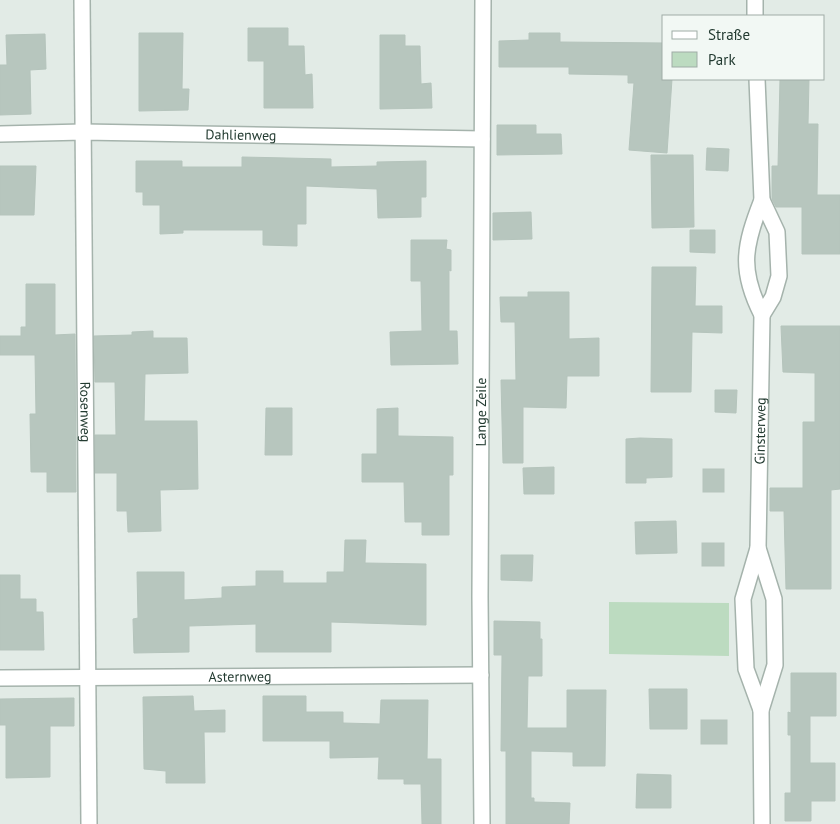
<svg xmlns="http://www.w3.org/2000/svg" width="840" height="824" font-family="'PT Sans',sans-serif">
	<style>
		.green { fill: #bcdbc0 }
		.building { fill: #b7c6be; stroke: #b5c4bc }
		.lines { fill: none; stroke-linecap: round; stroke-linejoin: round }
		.minor-casing { stroke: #a5b3ac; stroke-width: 18 }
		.minor { stroke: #fff; stroke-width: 15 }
		.labels { text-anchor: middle; stroke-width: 4; stroke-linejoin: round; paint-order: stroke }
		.street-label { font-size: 14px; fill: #233b31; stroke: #f2f8f4 }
	</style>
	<rect width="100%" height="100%" fill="#e2ebe6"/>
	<!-- green -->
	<polygon class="green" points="609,602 729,603 729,656 609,654"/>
	<!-- building -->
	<g class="building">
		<polygon points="248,28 288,28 288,46 304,46 305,75 312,74 313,108 264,108 264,61 248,61"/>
		<polygon points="139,33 183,33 182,89 189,89 188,110 139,111"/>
		<polygon points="529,33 560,33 560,42 664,43 664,79 672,79 667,153 629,150 634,83 628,83 628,75 569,74 569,67 499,67 499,41 529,40"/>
		<polygon points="45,34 46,69 30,70 31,114 0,115 0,65 7,65 6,35"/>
		<polygon points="380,35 405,35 405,46 420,46 421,84 431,83 432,108 380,109"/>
		<polygon points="780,79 809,79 808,124 818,124 817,195 840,195 840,254 802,254 802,207 776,207 772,199 772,166 778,166"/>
		<polygon points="497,125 536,125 536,134 561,134 562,154 497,155"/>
		<polygon points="707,148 729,149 728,171 706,170"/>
		<polygon points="651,155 693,155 694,227 652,228"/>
		<polygon points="242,157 331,159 331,167 377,166 377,162 426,161 426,197 421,197 421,217 378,218 377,189 306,186 306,224 297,224 297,246 263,245 263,230 183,230 183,233 160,234 160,205 143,205 143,192 136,192 136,161 182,161 182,167 242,167"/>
		<polygon points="0,166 36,166 34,215 0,215"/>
		<polygon points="531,212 532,239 493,240 493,213"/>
		<polygon points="690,230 715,230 715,253 690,252"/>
		<polygon points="411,240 447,240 446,249 451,250 451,271 449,270 449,331 457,331 458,364 391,365 390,332 422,331 421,281 411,281"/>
		<polygon points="652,267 696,267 695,306 722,306 722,333 692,332 691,392 651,392"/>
		<polygon points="26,284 55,284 55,335 75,334 76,492 47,492 47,472 31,472 30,414 36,414 35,355 0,355 0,336 21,336 21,327 26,327"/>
		<polygon points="528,292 569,292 569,339 599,338 599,376 567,376 566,408 523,407 523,463 503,463 501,380 516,380 515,322 501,322 500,297 528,297"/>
		<polygon points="781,326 840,326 840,489 831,490 831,589 786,589 784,511 770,511 770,488 803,488 803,422 815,422 815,373 783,372"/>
		<polygon points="153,331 153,338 187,338 188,373 145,374 144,421 197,421 198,489 160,490 161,531 128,532 127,511 117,511 117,473 95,473 95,435 116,435 115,382 95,382 94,336 132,335 132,332"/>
		<polygon points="715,390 737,390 736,413 715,412"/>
		<polygon points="266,408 292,408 292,455 265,455"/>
		<polygon points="398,408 398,436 453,437 453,475 449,475 449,535 422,535 422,522 405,522 404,482 362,482 362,454 377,454 377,409"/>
		<polygon points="640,438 672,439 672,477 646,478 646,483 626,483 626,439"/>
		<polygon points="554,467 554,494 524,494 523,468"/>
		<rect x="703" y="469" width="21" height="23"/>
		<polygon points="676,521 677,553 636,554 635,522"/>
		<polygon points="345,540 366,540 365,563 426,564 426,625 331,622 331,652 256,652 256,624 189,626 189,652 134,653 133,619 138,618 137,572 184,572 184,600 222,598 222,587 256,586 256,571 283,571 283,583 327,583 327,572 344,572"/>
		<rect x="702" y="543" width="22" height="23"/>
		<polygon points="501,555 533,555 532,581 501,580"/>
		<polygon points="0,575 20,575 20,599 36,599 36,612 43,612 44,650 0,650"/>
		<polygon points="494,621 540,622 540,639 542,639 542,676 528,676 527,728 567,728 567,690 606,690 605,766 573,766 573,752 531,751 531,798 534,798 534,802 570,803 569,824 506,824 506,751 501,751 502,655 494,655"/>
		<polygon points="791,673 836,673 836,716 810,716 810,763 835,763 835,801 811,801 811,821 785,821 785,793 791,793 791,735 788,735 788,712 791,713"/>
		<polygon points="649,689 687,689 687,729 650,729"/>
		<polygon points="193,696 194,711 225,710 225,732 204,732 205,783 166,783 166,771 144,769 143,697"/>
		<polygon points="263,696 306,696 306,712 343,712 343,723 380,724 381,700 428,700 427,759 441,759 441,824 422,824 421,784 404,784 404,779 378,779 379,757 330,758 330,741 263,741"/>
		<polygon points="74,698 74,726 50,726 50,777 6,778 6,725 0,725 0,699"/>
		<rect x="701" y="720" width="26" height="24"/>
		<polygon points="637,774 671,775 671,808 636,808"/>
	</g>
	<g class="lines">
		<defs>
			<g id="minor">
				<path id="s1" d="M82,0L89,824"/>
				<polyline points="755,0 755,16"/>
				<polyline points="757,79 762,200 777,232 779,276 773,297 762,315"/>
				<path id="s2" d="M0,134L83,132L482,139"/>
				<polyline points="758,548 774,599 775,665 761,710 762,824"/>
				<path id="s3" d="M0,678L481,675"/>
				<path id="s4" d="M761,710L746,669L743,599L758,548L762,315C739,270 744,246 762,200"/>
				<path id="s5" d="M482,824L480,597L483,0"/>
			</g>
		</defs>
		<!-- minor casing -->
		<use href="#minor" class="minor-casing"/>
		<!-- minor -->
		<use href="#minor" class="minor"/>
	</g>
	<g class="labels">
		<!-- street labels -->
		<g class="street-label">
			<text dy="5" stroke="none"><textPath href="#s2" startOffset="241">Dahlienweg</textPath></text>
			<text dy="5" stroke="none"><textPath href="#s1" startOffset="412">Rosenweg</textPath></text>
			<text dy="5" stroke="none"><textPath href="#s5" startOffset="412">Lange Zeile</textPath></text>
			<text dy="5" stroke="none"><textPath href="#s4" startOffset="284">Ginsterweg</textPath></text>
			<text dy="5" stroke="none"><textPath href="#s3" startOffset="240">Asternweg</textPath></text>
		</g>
	</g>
	<!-- legend -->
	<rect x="662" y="15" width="162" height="65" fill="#f2f8f4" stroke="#9faca6"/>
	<rect x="672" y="31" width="25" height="8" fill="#ffffff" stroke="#9faca6"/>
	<text x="708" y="40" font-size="15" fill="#233b31">Straße</text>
	<rect x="672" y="52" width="25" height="15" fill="#bcdbc0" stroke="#9faca6"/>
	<text x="708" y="65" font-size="15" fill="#233b31">Park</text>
</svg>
